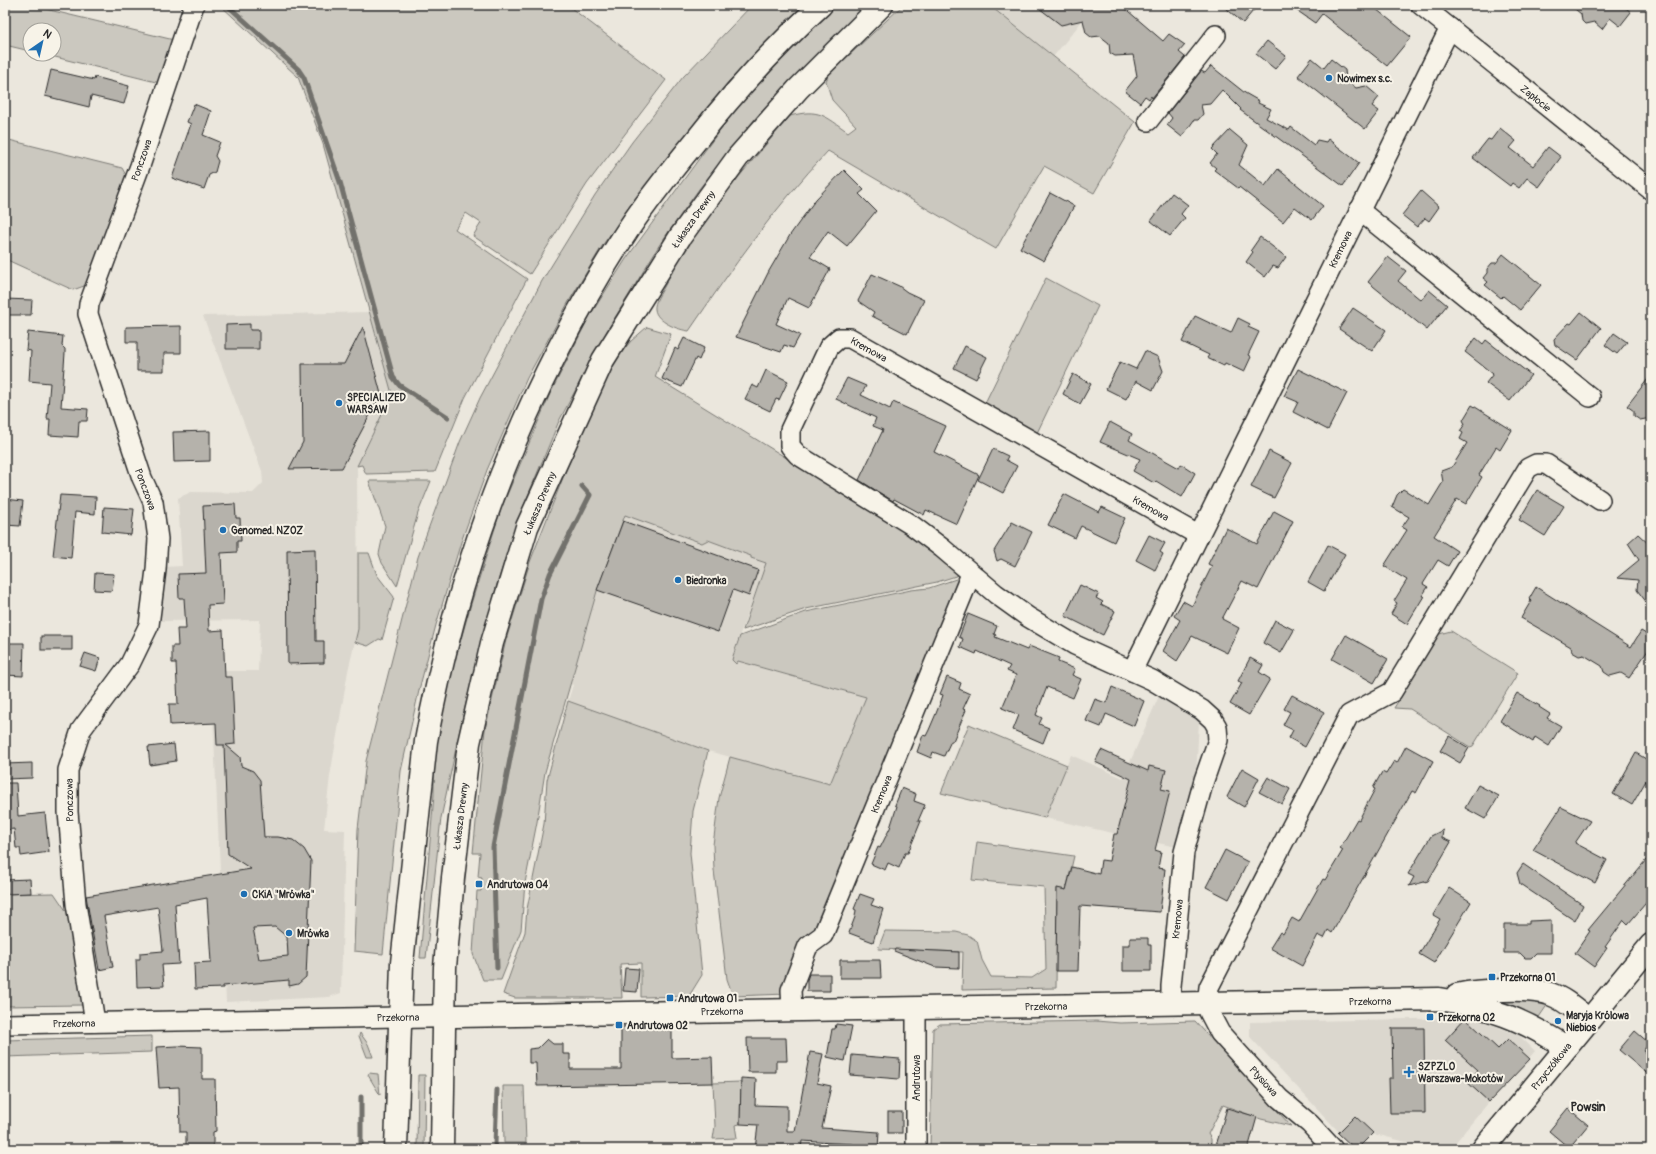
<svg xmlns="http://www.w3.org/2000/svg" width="1656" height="1154" font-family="Pangolin,sans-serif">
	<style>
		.built { fill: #dbd7ce }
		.green { fill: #cbc8bf; stroke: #7b7a75 }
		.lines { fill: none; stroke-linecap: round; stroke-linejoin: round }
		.stream { stroke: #72716c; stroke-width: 5 }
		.building { fill: #b5b2ab; stroke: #2b2b2b; fill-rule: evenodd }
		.minor-casing { stroke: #2b2b2b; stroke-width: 22 }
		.tertiary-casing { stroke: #2b2b2b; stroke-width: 25 }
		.secondary-casing { stroke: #2b2b2b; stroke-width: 25 }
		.minor { stroke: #f7f3e8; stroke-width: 19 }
		.tertiary { stroke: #f7f3e8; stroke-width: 22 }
		.secondary { stroke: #f7f3e8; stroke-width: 22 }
		.poi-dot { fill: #1f6fb2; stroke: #f7f3e8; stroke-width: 1.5 }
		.labels { text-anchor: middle; stroke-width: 4; stroke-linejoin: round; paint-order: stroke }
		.poi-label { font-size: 10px; font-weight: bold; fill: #2b2b2b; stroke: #f7f3e8; text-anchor: start }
		.street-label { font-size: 10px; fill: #2b2b2b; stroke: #f7f3e8 }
		.quarter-label { font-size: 12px; font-weight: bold; fill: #2b2b2b; stroke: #f7f3e8 }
	</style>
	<rect width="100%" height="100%" fill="#ebe7dd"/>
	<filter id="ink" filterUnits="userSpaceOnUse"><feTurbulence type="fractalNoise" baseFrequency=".025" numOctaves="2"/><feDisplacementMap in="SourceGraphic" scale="8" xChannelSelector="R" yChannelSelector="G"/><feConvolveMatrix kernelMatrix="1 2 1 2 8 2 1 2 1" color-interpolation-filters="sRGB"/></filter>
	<g filter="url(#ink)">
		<!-- built -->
		<g class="built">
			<polygon points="994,5 1095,5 1053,57 991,8"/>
			<polygon points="369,312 392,394 357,466 358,629 348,671 330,776 324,829 345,830 341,993 329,997 226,1002 211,671 258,671 260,620 158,621 164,567 182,566 178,498 191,492 253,493 263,483 262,471 203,316"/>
			<polygon points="625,515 702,543 708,540 752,556 751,558 766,563 735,648 736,664 738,661 866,697 831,784 708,751 568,701 573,685 571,684 573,675 597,591"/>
			<polygon points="1159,696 1199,721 1196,777 1176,847 1045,818 1071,755 1123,778"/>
			<polygon points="1465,1018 1477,1019 1519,1035 1535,1051 1529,1058 1530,1059 1489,1102 1450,1149 1433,1149 1379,1135 1375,1135 1373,1133 1357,1149 1355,1149 1250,1037 1250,1022"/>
		</g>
		<!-- green -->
		<g class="green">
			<polygon points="5,5 37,5 41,8 174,40 160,83 43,54 54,54 54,30 30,30 30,51 5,45"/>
			<polygon points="220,5 567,5 666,80 587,184 530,274 473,236 481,223 466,213 455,229 527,279 465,398 435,472 366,474 362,465 357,466 392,394 323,144 298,77"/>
			<polygon points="752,5 805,5 728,82 656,172 604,243 568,303 527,378 487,470 461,542 436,625 420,686 401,771 383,954 354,951 358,829 366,761 418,557 460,442 480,398 542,281 595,195 632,142 683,77"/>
			<polygon points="837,5 870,5 758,115 699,189 660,244 608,329 559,421 519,517 497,584 464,711 441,818 426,958 420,958 434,795 434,752 451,674 471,604 501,509 550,394 589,317 626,259 733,112 789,52"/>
			<path d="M903,5H989L1135,122L1094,193L1044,166L996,249L828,151C775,207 732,268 689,331C679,330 656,322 655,309C654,302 661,293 664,287C695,224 746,169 790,116C819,108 825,116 848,132L856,126L832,100L826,81L829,74Z"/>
			<polygon points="5,139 122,168 127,177 92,277 84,286 73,290 5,259"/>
			<polygon points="1046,278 1098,306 1036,435 984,405"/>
			<polygon points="647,327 671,334 655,377 918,539 962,574 937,582 806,609 743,630 766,563 751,558 751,556 708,540 702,543 625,515 597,591 545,772 537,822 525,883 521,930 501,980 483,980 473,954 477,891 481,891 482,878 478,877 480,853 473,853 485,730 506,640 530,562 566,470 615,360 631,341"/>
			<polygon points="369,481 431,481 418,513 397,586 382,563 379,554 385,526"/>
			<polygon points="358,553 369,553 377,575 394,597 382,640 379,639 368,646 355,642 358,629"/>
			<polygon points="959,578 819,924 803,945 787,994 733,996 727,979 714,870 713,845 719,798 730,757 830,784 866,697 738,661 736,664 732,660 733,656 740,636 806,612 911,590 929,588"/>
			<polygon points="1451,631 1518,673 1473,746 1470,747 1410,709 1394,708 1439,634"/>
			<polygon points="568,701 708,751 693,811 690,853 702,975 689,996 641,997 641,963 620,964 622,998 515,998 503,994 525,932 527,909 544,824 547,780"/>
			<polygon points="969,724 1067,765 1045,818 941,793"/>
			<polygon points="977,842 1074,856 1066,890 1057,889 1056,988 962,990 963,952 878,949 885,931 956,932 968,935 977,941 982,960 991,977 1032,978 1046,969 1044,887 972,880"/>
			<polygon points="54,893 69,915 83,1005 5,1006 5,894"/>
			<polygon points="1501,1000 1540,1001 1548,1004 1537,1020 1500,1003"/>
			<polygon points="1096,1021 1120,1023 1195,1021 1291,1126 1261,1119 1223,1105 1208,1134 1211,1139 1211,1149 930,1149 933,1029 940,1024"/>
			<polygon points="360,1033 368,1044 373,1057 367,1057 359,1036"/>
			<polygon points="152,1036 152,1052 5,1057 5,1040"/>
			<polygon points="369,1073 378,1074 380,1095 368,1075"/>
			<polygon points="418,1075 425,1075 424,1149 417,1149"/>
			<polygon points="741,1082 740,1124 735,1125 737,1138 713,1139 715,1126 713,1083"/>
			<polygon points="503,1086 524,1086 526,1143 504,1143"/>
		</g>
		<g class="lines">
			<!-- stream -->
			<g class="stream">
				<polyline points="227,5 298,69 304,78 340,182 393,377 399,385 448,417"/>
				<polyline points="497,968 493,847 541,599 550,574 590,495 582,486"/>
				<polyline points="361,1097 361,1149"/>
				<polyline points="495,1144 497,1090"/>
			</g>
		</g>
		<!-- building -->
		<g class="building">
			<polygon points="1035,5 1121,5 1163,41 1169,34 1185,45 1179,52 1185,57 1152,98 1151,96 1149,99 1145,96 1140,103 1125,91 1137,76 1133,55 1115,56 1110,53 1109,43 1100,36 1091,37 1086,33 1083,20 1061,25"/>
			<polygon points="1222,5 1258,5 1243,23"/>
			<polygon points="1289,5 1371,5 1411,37 1387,66 1322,14 1315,23"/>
			<polygon points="1570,5 1622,5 1631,12 1620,26 1610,18 1602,29 1594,22 1585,24 1582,21 1581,14"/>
			<polygon points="1267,41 1286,56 1275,69 1256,54"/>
			<polygon points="1312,58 1324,68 1331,59 1345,70 1346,80 1356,88 1366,86 1379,97 1372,106 1379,111 1365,129 1298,76"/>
			<polygon points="1211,66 1245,93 1259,101 1258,103 1271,109 1266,118 1289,130 1291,127 1314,145 1317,140 1326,142 1328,139 1359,163 1343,186 1240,110 1241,109 1222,90 1210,104 1201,105 1203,114 1198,120 1194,120 1182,137 1167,125 1172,118 1168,113 1201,71 1205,73"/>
			<polygon points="51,70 94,80 95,77 129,86 124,104 91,96 89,107 45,96"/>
			<polygon points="194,104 211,111 203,135 220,142 215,156 218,161 215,172 209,175 204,189 172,178 191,124 187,122"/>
			<polygon points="1500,128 1516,141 1510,148 1533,166 1548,147 1561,157 1539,187 1527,178 1519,188 1512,183 1510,186 1473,158 1488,139 1491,140"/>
			<polygon points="1230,130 1248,145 1239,165 1265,186 1278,169 1323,206 1312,220 1295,207 1283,222 1239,187 1238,188 1214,170 1216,168 1210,163 1217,154 1212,149"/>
			<polygon points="844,170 864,190 859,194 876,211 847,246 828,231 810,257 830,269 809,308 788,298 776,324 800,335 793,348 784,345 781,352 736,337 769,271 790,235 816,199"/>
			<polygon points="1421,191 1439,207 1429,221 1425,218 1417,227 1402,215"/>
			<polygon points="1050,193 1074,206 1044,261 1020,248"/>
			<polygon points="1172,193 1188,205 1181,214 1185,218 1170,236 1151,221"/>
			<polygon points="1260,237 1286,257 1278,268 1273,266 1265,277 1246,262 1253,252 1251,250"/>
			<polygon points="1503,254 1541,285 1520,310 1503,296 1501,298 1485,285 1488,282 1483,278 1487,273 1487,269 1492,263 1496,263"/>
			<polygon points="1388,257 1406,271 1398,281 1421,300 1429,290 1447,305 1427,330 1368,282"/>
			<polygon points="872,274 899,286 907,292 924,300 907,334 872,316 874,312 858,301"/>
			<polygon points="5,299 32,300 31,315 5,315"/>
			<polygon points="1353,308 1386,330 1372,351 1339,329"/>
			<polygon points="1581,312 1601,328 1577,360 1555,345 1554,339 1569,323 1571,324"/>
			<polygon points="1195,316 1231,333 1238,318 1250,324 1248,327 1259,332 1248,355 1251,357 1244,372 1225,363 1224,366 1207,358 1209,355 1182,342"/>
			<polygon points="250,324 250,330 259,330 259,349 226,349 226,325"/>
			<polygon points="181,326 181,353 164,353 164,371 137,371 137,342 126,342 126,327"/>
			<polygon points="363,327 381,394 342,468 289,469 303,442 302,364 344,364"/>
			<polygon points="28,332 63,336 62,346 65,349 65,353 61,407 88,409 87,421 79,421 78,437 49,435 50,419 47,419 50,383 29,381 31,351 26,350"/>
			<polygon points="1614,333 1627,342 1617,354 1605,345"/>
			<polygon points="684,338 704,348 699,360 696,358 682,387 662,379 675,348 678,350"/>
			<polygon points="1476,338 1483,344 1486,340 1531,375 1510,401 1486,383 1493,374 1465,352"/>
			<polygon points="965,346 987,357 976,379 954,368"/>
			<polygon points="1145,351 1158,357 1163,371 1153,390 1136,381 1126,399 1106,389 1120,362 1136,369"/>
			<polygon points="1298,369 1347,393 1328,430 1293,412 1298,402 1284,396"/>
			<polygon points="766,370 788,381 779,400 776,399 770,411 745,399 752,385 758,388"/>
			<polygon points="1073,374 1091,384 1080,404 1063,394"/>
			<polygon points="1651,375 1651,418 1640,420 1634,416 1634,411 1627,406"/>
			<polygon points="847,378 866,386 861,395 890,409 893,402 946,426 934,452 979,475 957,524 926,510 924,515 894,499 893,501 859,480 883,430 873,426 876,418 836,399"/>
			<polygon points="1472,405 1512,430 1500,450 1496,447 1479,475 1482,477 1466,504 1457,499 1434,536 1457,551 1448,566 1438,560 1423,584 1428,587 1422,596 1424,596 1407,624 1391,614 1397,603 1394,601 1407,580 1384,566 1407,530 1402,527 1409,517 1392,507 1397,495 1403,489 1429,505 1443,482 1441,471 1452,467 1467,443 1460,439 1463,433 1460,431 1465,424 1463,420"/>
			<polygon points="1110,422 1132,434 1129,440 1179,468 1181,464 1195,473 1182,497 1156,481 1154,483 1133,471 1140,459 1100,442"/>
			<polygon points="210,431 210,461 174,462 173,432"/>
			<polygon points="993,449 1008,456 1006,460 1017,466 1003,493 978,480"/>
			<polygon points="1269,451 1292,463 1274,498 1251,487"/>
			<polygon points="1537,490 1564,506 1545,536 1519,520"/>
			<polygon points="1064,494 1099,512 1102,507 1125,518 1114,542 1081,526 1075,538 1048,525"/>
			<polygon points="60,495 96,497 95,514 75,512 71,558 53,556"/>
			<polygon points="5,499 23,501 20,526 5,525"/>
			<path d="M235,504L236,518H240L241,541H237V552L221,553L223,604L208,605L209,631L223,630L225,677H232L235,744L226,745L240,757L241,766L253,771L260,780L264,837H278L293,840L304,849L311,861L306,977L298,984L289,986V980L223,986V988L195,989L194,963L211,962L207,898L175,904L179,964L162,965L164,986L137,987L136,959H140V953L163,951L158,907L104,916L113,967L99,970L86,896L251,869L228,854L224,745H217L216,723L170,725L169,704H178L176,663H172V646H178L177,629H186L184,598H179L178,574L206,573L203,506ZM275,927L287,937L288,956L259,959L253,928Z"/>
			<polygon points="104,507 134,509 131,535 102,532"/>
			<polygon points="1274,511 1293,521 1258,589 1242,581 1222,619 1239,628 1227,653 1192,636 1177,661 1163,651 1180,620 1174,616 1183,601 1192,606 1212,566 1208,564 1226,528 1257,544"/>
			<polygon points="623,521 758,570 749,596 733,590 718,632 597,590"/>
			<polygon points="1012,522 1032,532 1015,566 1001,559 997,561 994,551"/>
			<polygon points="1638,534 1651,546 1651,608 1637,590 1638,580 1617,578 1639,560 1628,543"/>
			<polygon points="1149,535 1165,543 1160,552 1163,554 1155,570 1136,560"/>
			<polygon points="1328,545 1345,554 1324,591 1308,582"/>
			<polygon points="315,549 316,641 324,641 324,663 288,664 287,550"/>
			<polygon points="95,573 114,574 112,591 94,590"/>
			<polygon points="1080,585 1099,594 1096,598 1103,602 1101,604 1115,611 1103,635 1065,616"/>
			<polygon points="1536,587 1631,647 1641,631 1651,637 1651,646 1629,678 1621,673 1610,676 1604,672 1602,666 1584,655 1579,656 1572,652 1571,647 1521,618 1531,601 1529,599"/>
			<polygon points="968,614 997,626 994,634 996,635 995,637 1027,650 1029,646 1059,658 1058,662 1075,669 1072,675 1081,679 1073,698 1047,687 1036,715 1042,718 1039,724 1049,728 1043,743 1013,730 1019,715 1002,708 1016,675 1007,671 1010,666 977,651 976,654 960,647 963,639 959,637"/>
			<polygon points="1275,620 1294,630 1281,653 1263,643"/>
			<polygon points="1346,635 1388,659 1374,683 1332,659"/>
			<rect x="41" y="636" width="31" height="14"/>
			<polygon points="5,643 24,643 23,676 5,675"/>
			<polygon points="85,653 100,658 96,671 80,666"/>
			<polygon points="1250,658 1263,665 1259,672 1270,679 1249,715 1230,704 1242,683 1238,681"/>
			<polygon points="947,677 961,683 959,689 970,694 963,709 966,710 953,741 951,741 944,756 933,752 931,758 917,752 923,735 926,736 929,730 935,716 941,701 943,695 940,694"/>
			<polygon points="1112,687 1144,701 1134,726 1106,714 1101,727 1086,721 1095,699 1106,703"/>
			<polygon points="1517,693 1540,706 1539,707 1550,714 1547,718 1561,726 1549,746 1535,737 1533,742 1500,721"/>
			<polygon points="1292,695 1324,712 1305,747 1289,738 1293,730 1283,725 1290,712 1284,709"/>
			<polygon points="1449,736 1469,748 1460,763 1440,751"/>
			<polygon points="174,744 176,761 150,765 148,747"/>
			<polygon points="1406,746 1433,761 1416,793 1412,791 1332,933 1328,930 1324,938 1318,935 1302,966 1270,948 1280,932 1283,934 1292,918 1299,922 1323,879 1325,880 1343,850 1340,848 1357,819 1359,820 1367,804 1375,789 1373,788 1382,772 1386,774 1394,761 1397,763"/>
			<polygon points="1101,750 1148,771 1149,766 1166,770 1161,789 1170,791 1155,850 1161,852 1158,868 1165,869 1160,912 1080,906 1078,971 1056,971 1057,888 1066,890 1072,867 1099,874 1101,860 1109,861 1114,834 1117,834 1131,779 1095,762"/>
			<polygon points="1636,753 1651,762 1651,772 1632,805 1613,794"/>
			<polygon points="32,763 32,778 6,779 5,764"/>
			<polygon points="1242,768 1259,778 1244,807 1227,797"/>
			<polygon points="1268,777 1290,789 1282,804 1259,792"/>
			<polygon points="5,783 16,783 18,816 45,813 49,852 21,856 20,848 16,848 14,829 5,830"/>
			<polygon points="1478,785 1499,796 1485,819 1465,808"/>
			<polygon points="902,788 916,794 914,801 925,805 918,821 921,821 908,853 905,853 899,868 888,863 885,870 871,864 878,847 880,848 890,828 897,806 895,805"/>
			<polygon points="1561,807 1590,821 1575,843 1607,860 1595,883 1533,850"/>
			<polygon points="1443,830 1442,838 1451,842 1428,881 1409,886 1414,877 1408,874 1431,836"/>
			<polygon points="1225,850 1248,862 1229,899 1206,887"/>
			<polygon points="1651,854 1651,897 1628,924 1624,920 1605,947 1607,948 1594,967 1575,953 1590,931 1588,930"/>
			<polygon points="1523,864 1583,905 1575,921 1520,884 1517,873"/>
			<polygon points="30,879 31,893 5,894 5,880"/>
			<polygon points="1449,888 1471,902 1434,963 1419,954 1440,919 1433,915"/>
			<polygon points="860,894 874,899 871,905 883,909 873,942 849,933 855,917 856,910 854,909"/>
			<polygon points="1551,920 1551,953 1536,953 1531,958 1525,958 1520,953 1504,953 1504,924 1529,924 1529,921"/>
			<polygon points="1130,938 1148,938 1148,945 1151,945 1151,971 1123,971 1123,945 1130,945"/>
			<polygon points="895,949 959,952 959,968 935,967 894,951"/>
			<polygon points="840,960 880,960 881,978 840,978"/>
			<polygon points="625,968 639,969 637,992 623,991"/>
			<polygon points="809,974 830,974 830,991 807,991 807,980"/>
			<polygon points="1465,1018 1498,1049 1508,1039 1530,1059 1489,1102 1467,1082 1478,1070 1445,1040"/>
			<polygon points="836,1024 852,1026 845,1061 827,1057 832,1029 835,1029"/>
			<polygon points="672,1026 672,1058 712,1057 713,1083 537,1086 536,1063 529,1063 529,1049 538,1048 547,1039 553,1044 563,1044 563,1054 570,1054 570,1069 621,1069 621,1027"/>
			<polygon points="1392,1028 1424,1028 1425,1113 1390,1113 1389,1078 1393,1078"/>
			<polygon points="1635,1031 1649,1043 1643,1051 1651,1058 1651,1077 1619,1050"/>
			<polygon points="747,1038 786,1038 787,1061 776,1061 776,1072 748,1072"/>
			<polygon points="177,1046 202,1047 202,1079 215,1079 216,1131 213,1132 213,1149 186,1149 186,1132 180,1132 179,1087 159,1088 156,1047"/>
			<polygon points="810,1052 823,1054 817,1083 831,1086 822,1128 879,1132 878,1149 852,1149 853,1144 802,1141 801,1149 755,1149 758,1125 740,1124 741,1078 756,1079 755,1105 787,1106 787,1131 795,1131"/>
			<polygon points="852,1055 900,1059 899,1079 850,1075"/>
			<polygon points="1227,1108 1257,1117 1248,1149 1215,1149"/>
			<polygon points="1568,1108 1588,1125 1569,1148 1549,1131"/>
			<rect x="888" y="1112" width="14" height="21"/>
			<polygon points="1355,1116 1373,1133 1357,1149 1355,1149 1338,1133"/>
		</g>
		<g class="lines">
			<defs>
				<g id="minor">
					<polyline points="1421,5 1651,190"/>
					<polyline points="1148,121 1216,35"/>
					<polyline points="1359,210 1590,397"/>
					<polyline points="1132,671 1450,28"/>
					<polyline points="1171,1004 1171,986 1184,852 1204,780 1218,740 1217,727 1213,720 1202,710 1152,680 1075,645 1028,617 996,594 942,548 913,526 798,455 790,446 790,430 829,347 839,338 850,338 1198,535"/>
					<polyline points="916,1008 916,1149"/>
					<polyline points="792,1010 791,990 808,946 823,935 971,574"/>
					<polyline points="95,1022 76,904 68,812 68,770 81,730 130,664 149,625 156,570 158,539 153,502 142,478 88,314 89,304 140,166 194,5"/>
					<polyline points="5,1024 399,1017"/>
					<polyline points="1333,1149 1310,1124 1279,1098 1220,1033 1209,1012 1207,1004 1209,987 1349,715 1392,692 1528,468 1536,464 1546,464 1600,500"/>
				</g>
				<g id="tertiary">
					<path d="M1457,995C1478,990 1530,987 1550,994C1565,999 1577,1011 1589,1020"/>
					<path d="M399,1017L1439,999C1491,1007 1522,1019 1566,1047"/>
					<polyline points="1483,1149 1651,945"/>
				</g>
				<g id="secondary">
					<path d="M396,1149L402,963L426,741C459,559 527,383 629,228C649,198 671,171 694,143C732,94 775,47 821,5"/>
					<polyline points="442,1149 445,967 453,878 469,743 492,643 527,527 603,360 680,237 738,157 798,89 882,5"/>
				</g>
			</defs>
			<!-- minor casing -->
			<use href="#minor" class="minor-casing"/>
			<!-- tertiary casing -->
			<use href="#tertiary" class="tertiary-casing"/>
			<!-- secondary casing -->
			<use href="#secondary" class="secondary-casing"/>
			<!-- minor -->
			<use href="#minor" class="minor"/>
			<!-- tertiary -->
			<use href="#tertiary" class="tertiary"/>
			<!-- secondary -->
			<use href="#secondary" class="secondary"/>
		</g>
	</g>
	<!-- markers -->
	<g class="poi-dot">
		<circle cx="1329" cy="78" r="4"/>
		<circle cx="339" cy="403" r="4"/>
		<circle cx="223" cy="530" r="4"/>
		<circle cx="678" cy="580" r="4"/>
		<rect x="475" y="880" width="8" height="8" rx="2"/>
		<circle cx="244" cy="894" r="4"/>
		<circle cx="289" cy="933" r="4"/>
		<rect x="1488" y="973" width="8" height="8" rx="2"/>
		<rect x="666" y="994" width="8" height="8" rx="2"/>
		<rect x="1426" y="1013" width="8" height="8" rx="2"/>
		<circle cx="1558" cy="1021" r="4"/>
		<rect x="615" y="1021" width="8" height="8" rx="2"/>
		<path d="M1407 1066h4v4h4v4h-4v4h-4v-4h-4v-4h4z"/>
	</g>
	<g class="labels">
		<!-- poi labels -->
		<g class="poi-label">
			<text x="1337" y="82">Nowimex s.c.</text>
			<text x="347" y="401">SPECIALIZED<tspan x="347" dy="12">WARSAW</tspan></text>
			<text x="231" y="534">Genomed. NZOZ</text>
			<text x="686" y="584">Biedronka</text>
			<text x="487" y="888">Andrutowa 04</text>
			<text x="252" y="898">CKiA "Mrówka"</text>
			<text x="297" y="937">Mrówka</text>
			<text x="1500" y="981">Przekorna 01</text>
			<text x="678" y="1002">Andrutowa 01</text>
			<text x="1566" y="1019">Maryja Królowa<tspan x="1566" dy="12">Niebios</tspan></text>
			<text x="1438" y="1021">Przekorna 02</text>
			<text x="627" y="1029">Andrutowa 02</text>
			<text x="1418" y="1070">SZPZLO<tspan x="1418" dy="12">Warszawa-Mokotów</tspan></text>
		</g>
		<!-- street labels -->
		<g class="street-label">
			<text transform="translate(1536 98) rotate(39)" y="4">Zapłocie</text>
			<text transform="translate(141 160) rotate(-71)" y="4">Ponczowa</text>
			<text transform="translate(693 219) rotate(-55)" y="4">Łukasza Drewny</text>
			<text transform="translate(1340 249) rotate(-64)" y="4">Kremowa</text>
			<text transform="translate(869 349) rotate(29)" y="4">Kremowa</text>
			<text transform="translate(146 489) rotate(70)" y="4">Ponczowa</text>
			<text transform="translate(539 503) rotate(-67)" y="4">Łukasza Drewny</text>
			<text transform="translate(1151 508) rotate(30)" y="4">Kremowa</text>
			<text transform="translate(881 794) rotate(-68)" y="4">Kremowa</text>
			<text transform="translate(69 800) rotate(-91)" y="4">Ponczowa</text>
			<text transform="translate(460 816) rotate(-83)" y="4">Łukasza Drewny</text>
			<text transform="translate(1177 919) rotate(-84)" y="4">Kremowa</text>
			<text transform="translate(1370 1001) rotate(-1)" y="4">Przekorna</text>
			<text transform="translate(1046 1006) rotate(-1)" y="4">Przekorna</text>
			<text transform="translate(722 1011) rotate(-1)" y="4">Przekorna</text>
			<text transform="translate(398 1017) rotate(-1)" y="4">Przekorna</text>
			<text transform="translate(74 1023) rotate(-1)" y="4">Przekorna</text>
			<text transform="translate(1551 1066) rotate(-51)" y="4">Przyczółkowa</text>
			<text transform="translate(916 1078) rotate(-90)" y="4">Andrutowa</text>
			<text transform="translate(1264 1081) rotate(48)" y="4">Ptysiowa</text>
		</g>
		<!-- quarter labels -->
		<g class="quarter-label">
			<text x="1588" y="1111">Powsin</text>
		</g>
	</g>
	<!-- margin -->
	<rect width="1656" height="1154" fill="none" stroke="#f7f3e8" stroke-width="20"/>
	<rect x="10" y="10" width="1636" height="1134" fill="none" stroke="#2b2b2b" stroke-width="1.5" filter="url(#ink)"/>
	<!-- north arrow -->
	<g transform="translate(42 42) rotate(34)"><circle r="19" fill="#f7f3e8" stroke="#a5a39c"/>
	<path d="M0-3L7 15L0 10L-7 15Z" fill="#1f6fb2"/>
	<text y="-6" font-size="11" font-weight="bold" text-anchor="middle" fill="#2b2b2b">N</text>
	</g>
</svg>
